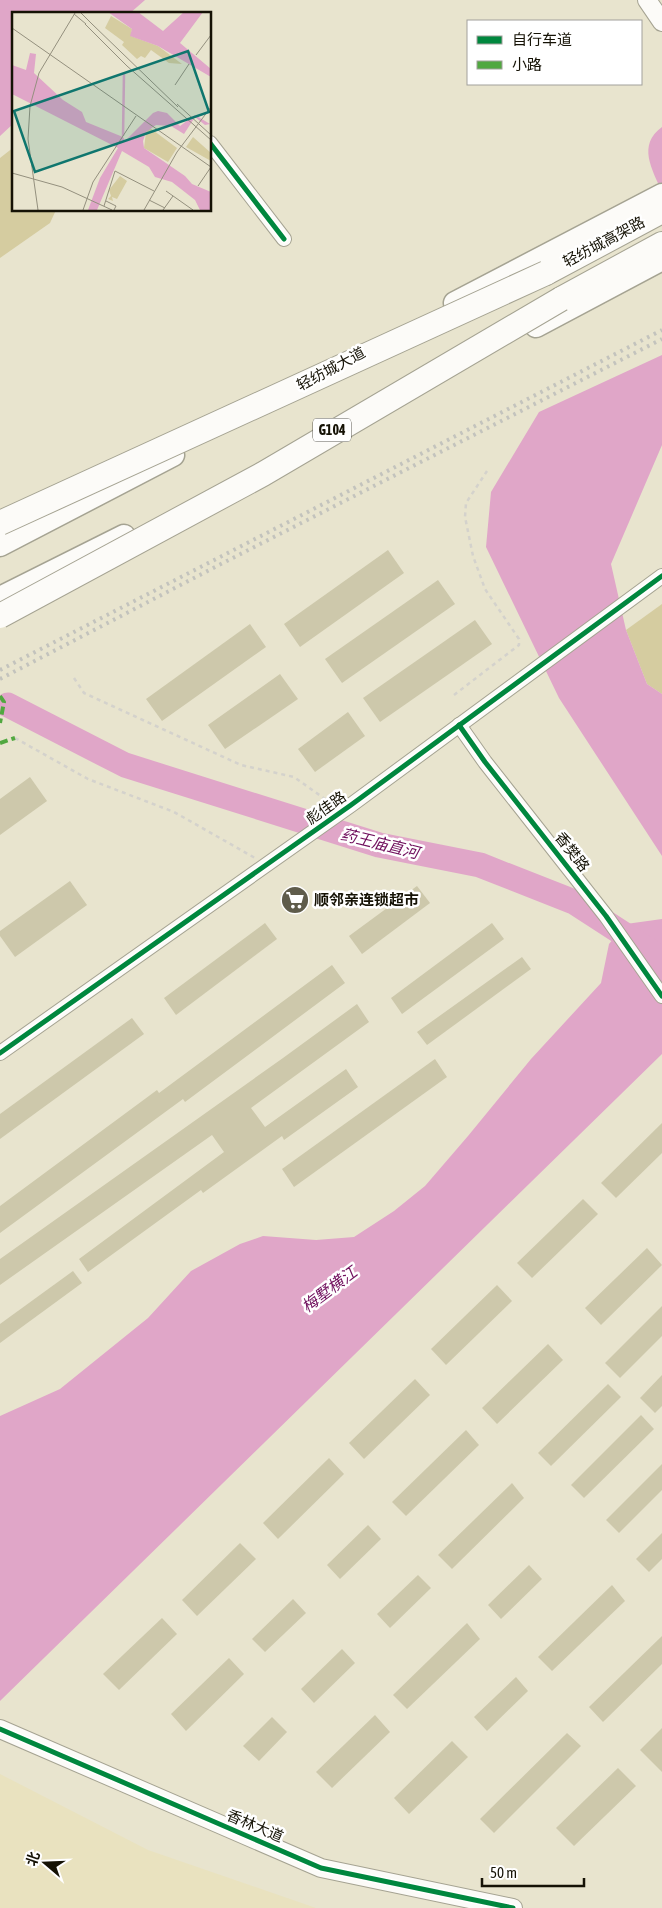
<svg xmlns="http://www.w3.org/2000/svg" width="662" height="1908" font-family="'Asap Condensed','Noto Sans SC',sans-serif">
	<style>
		.built { fill: #e9e2bf }
		.green { fill: #d5cca0 }
		.water { fill: #e0a6c8 }
		.lines { fill: none; stroke-linecap: round; stroke-linejoin: round }
		.river { stroke: #e0a6c8; stroke-width: 25 }
		.building { fill: #cdc8ab }
		.minor-casing { stroke: #a5a392; stroke-width: 16 }
		.tertiary-casing { stroke: #a5a392; stroke-width: 20 }
		.primary-casing { stroke: #a5a392; stroke-width: 25 }
		.trunk-casing { stroke: #a5a392; stroke-width: 26 }
		.path { stroke: #d4d2cc; stroke-width: 2.5; stroke-dasharray: 4 4; stroke-linecap: butt }
		.minor { stroke: #fcfbf8; stroke-width: 14 }
		.tertiary { stroke: #fcfbf8; stroke-width: 18 }
		.primary { stroke: #fcfbf8; stroke-width: 22 }
		.trunk { stroke: #fcfbf8; stroke-width: 24 }
		.rail { stroke: #c3c3bd; stroke-width: 4; stroke-dasharray: 2.5 5; stroke-linecap: butt }
		.trunk-bridge-casing { stroke: #a5a392; stroke-width: 26; stroke-linecap: butt }
		.trunk-bridge { stroke: #fcfbf8; stroke-width: 24 }
		.quiet { stroke: #51a840; stroke-width: 4; stroke-dasharray: 8 4; stroke-linecap: butt }
		.cycleway-casing { stroke: #fff; stroke-width: 8 }
		.cycleway { stroke: #00873e; stroke-width: 5 }
		.labels { text-anchor: middle; stroke-width: 5; stroke-linejoin: round; paint-order: stroke }
		.shield { fill: #fff; stroke: #5b5950; stroke-width: 1 }
		.shield-label { font-size: 14px; font-weight: bold; fill: #151205 }
		.street-label { font-size: 15px; fill: #151205; stroke: #fff }
		.poi-label { font-size: 15px; font-weight: bold; fill: #151205; stroke: #fff; text-anchor: start }
		.water-label { font-size: 16px; font-style: italic; fill: #700f5d; stroke: #fff }
		.inset-river { fill: none; stroke: #e0a6c8; stroke-width: 2.5 }
		.inset-road { fill: none; stroke: #94907e; stroke-width: 1 }
		.view { fill: #0f766e; fill-opacity: 0.15; stroke: #0f766e; stroke-width: 2.5 }
		.inset-edge { fill: none; stroke: #151205; stroke-width: 2.5 }
	</style>
	<rect width="100%" height="100%" fill="#e8e4ce"/>
	<!-- built -->
	<polygon class="built" points="0,1774 148,1850 316,1908 0,1908"/>
	<!-- green -->
	<g class="green">
		<polygon points="14,147 14,210 56,210 50,223 0,258 0,158"/>
		<polygon points="662,604 662,694 647,684 626,630"/>
	</g>
	<!-- water -->
	<g class="water">
		<polygon points="0,0 145,0 129,14 14,14 14,123 0,136"/>
		<path d="M662,127V192C652,169 637,145 662,127Z"/>
		<polygon points="662,355 662,445 611,564 626,630 647,684 662,694 662,856 559,698 486,547 491,492 539,412"/>
		<polygon points="662,919 662,1054 0,1701 0,1416 60,1389 148,1318 191,1271 240,1244 263,1236 316,1240 354,1237 394,1211 425,1186 468,1136 531,1059 601,983 609,944 626,924"/>
	</g>
	<g class="lines">
		<!-- river -->
		<polyline class="river" points="8,705 125,765 379,845 480,865 574,902 662,959"/>
	</g>
	<!-- building -->
	<g class="building">
		<polygon points="388,550 404,573 300,647 284,624"/>
		<polygon points="438,580 455,604 342,683 325,659"/>
		<polygon points="475,620 492,644 380,722 363,698"/>
		<polygon points="250,624 266,647 162,721 146,699"/>
		<polygon points="280,674 298,699 225,749 208,725"/>
		<polygon points="348,712 365,736 315,772 298,749"/>
		<polygon points="30,777 47,801 0,835 0,799"/>
		<polygon points="70,881 87,905 15,957 0,936 0,931"/>
		<polygon points="417,886 430,903 362,954 349,936"/>
		<polygon points="265,923 277,939 176,1015 164,998"/>
		<polygon points="492,923 504,939 402,1014 391,998"/>
		<polygon points="522,957 531,969 427,1045 417,1032"/>
		<polygon points="332,965 345,983 185,1102 183,1099 0,1233 0,1206 157,1090 159,1093"/>
		<polygon points="357,1004 369,1022 251,1108 265,1127 346,1069 358,1087 284,1140 282,1136 203,1193 201,1190 88,1272 79,1259 224,1152 212,1135 0,1285 0,1259 283,1058"/>
		<polygon points="132,1018 144,1034 0,1139 0,1114"/>
		<polygon points="435,1059 447,1077 294,1187 282,1169"/>
		<polygon points="662,1123 662,1153 616,1198 601,1183"/>
		<polygon points="583,1199 598,1214 532,1278 517,1263"/>
		<polygon points="647,1248 662,1265 601,1325 585,1308"/>
		<polygon points="73,1271 82,1283 0,1343 0,1324"/>
		<polygon points="497,1285 512,1301 446,1365 431,1349"/>
		<polygon points="662,1306 662,1336 620,1378 605,1363"/>
		<polygon points="548,1344 563,1360 497,1424 482,1408"/>
		<polygon points="662,1375 662,1406 655,1413 640,1398"/>
		<polygon points="415,1379 430,1395 364,1459 349,1443"/>
		<polygon points="608,1384 621,1397 551,1466 538,1453"/>
		<polygon points="641,1415 654,1429 584,1498 571,1485"/>
		<polygon points="466,1430 479,1445 406,1516 392,1502"/>
		<polygon points="329,1458 344,1474 278,1539 263,1523"/>
		<polygon points="662,1464 662,1490 619,1533 606,1520"/>
		<polygon points="512,1483 524,1498 452,1569 438,1555"/>
		<polygon points="368,1525 381,1539 340,1579 327,1565"/>
		<polygon points="662,1533 662,1559 649,1572 636,1559"/>
		<polygon points="240,1543 256,1559 197,1616 182,1600"/>
		<polygon points="529,1565 542,1579 501,1619 488,1605"/>
		<polygon points="418,1575 431,1588 390,1628 377,1614"/>
		<polygon points="612,1585 625,1601 552,1671 538,1657"/>
		<polygon points="293,1599 306,1613 265,1652 252,1639"/>
		<polygon points="162,1618 177,1634 119,1690 103,1674"/>
		<polygon points="467,1623 480,1639 407,1709 393,1695"/>
		<polygon points="662,1636 662,1664 603,1722 589,1707"/>
		<polygon points="342,1649 355,1663 314,1703 301,1689"/>
		<polygon points="229,1658 244,1674 186,1731 171,1714"/>
		<polygon points="516,1677 528,1691 487,1731 474,1717"/>
		<polygon points="375,1715 390,1732 332,1788 316,1772"/>
		<polygon points="272,1717 287,1732 259,1761 243,1746"/>
		<polygon points="662,1728 662,1772 640,1750"/>
		<polygon points="567,1733 581,1746 494,1833 480,1819"/>
		<polygon points="452,1741 468,1757 409,1814 394,1798"/>
		<polygon points="618,1768 636,1786 574,1846 556,1828"/>
	</g>
	<g class="lines">
		<defs>
			<g id="minor">
				<polyline points="210,143 284,239"/>
				<polyline points="459,725 485,762 606,916 662,996"/>
				<polyline points="0,1053 351,805 662,576"/>
			</g>
			<g id="tertiary">
				<polyline points="647,0 662,22"/>
				<polyline points="0,1729 321,1868 513,1908"/>
			</g>
			<g id="primary">
				<polyline points="455,303 662,195"/>
				<polyline points="536,326 662,259"/>
				<polyline points="0,545 173,455"/>
				<polyline points="0,598 124,536"/>
			</g>
			<g id="trunk">
				<polyline points="546,273 662,211"/>
				<polyline points="561,299 662,244"/>
			</g>
		</defs>
		<!-- minor casing -->
		<use href="#minor" class="minor-casing"/>
		<!-- tertiary casing -->
		<use href="#tertiary" class="tertiary-casing"/>
		<!-- primary casing -->
		<use href="#primary" class="primary-casing"/>
		<!-- trunk casing -->
		<use href="#trunk" class="trunk-casing"/>
		<!-- path -->
		<g class="path">
			<polyline points="74,678 84,693 241,765 294,777 325,799 333,801"/>
			<polyline points="454,695 519,645 519,639 485,589 473,556 465,517 466,503 487,471"/>
			<polyline points="15,738 88,779 174,812 255,858"/>
		</g>
		<!-- minor -->
		<use href="#minor" class="minor"/>
		<!-- tertiary -->
		<use href="#tertiary" class="tertiary"/>
		<!-- primary -->
		<use href="#primary" class="primary"/>
		<!-- trunk -->
		<use href="#trunk" class="trunk"/>
		<!-- rail -->
		<g class="rail">
			<polyline points="0,670 662,330"/>
			<polyline points="0,679 219,565 662,339"/>
		</g>
		<defs>
			<g id="trunk-bridge">
				<polyline points="0,523 546,273"/>
				<polyline points="0,616 263,474 561,299"/>
			</g>
		</defs>
		<!-- trunk-bridge casing -->
		<use href="#trunk-bridge" class="trunk-bridge-casing"/>
		<!-- trunk-bridge -->
		<use href="#trunk-bridge" class="trunk-bridge"/>
		<!-- quiet -->
		<g class="quiet">
			<polyline points="0,696 4,702 0,723"/>
			<polyline points="0,743 15,738"/>
		</g>
		<defs>
			<g id="cycleway">
				<polyline points="210,143 284,239"/>
				<polyline points="459,725 485,762 606,916 662,996"/>
				<polyline points="0,1053 351,805 662,576"/>
				<polyline points="0,1729 321,1868 513,1908"/>
			</g>
		</defs>
		<!-- cycleway casing -->
		<use href="#cycleway" class="cycleway-casing"/>
		<!-- cycleway -->
		<use href="#cycleway" class="cycleway"/>
	</g>
	<!-- icons -->
	<defs>
		<symbol id="supermarket-disc" viewBox="-11 -11 22 22"><circle r="9.5" fill="#5f5c4b" stroke="#fff"/><path d="M-6-5.5h2.5l.6 2H6L4.5 2H-2.5L-4.4-4H-6ZM-1.5 3.2a1.3 1.3 0 1 0 .1 0ZM3 3.2a1.3 1.3 0 1 0 .1 0Z" fill="#fff"/></symbol>
	</defs>
	<g fill-rule="evenodd">
		<use href="#supermarket-disc" x="279" y="884" width="32" height="32"/>
	</g>
	<g class="labels">
		<!-- shield labels -->
		<rect class="shield" x="313" y="418.5" width="38" height="23" rx="4"/>
		<g class="shield-label">
			<text x="332" y="435">G104</text>
		</g>
		<!-- street labels -->
		<g class="street-label">
			<text transform="translate(604 242) rotate(-28)" y="5">轻纺城高架路</text>
			<text transform="translate(331 369) rotate(-28)" y="5">轻纺城大道</text>
			<text transform="translate(326 808) rotate(-35)" y="5">彪佳路</text>
			<text transform="translate(572 852) rotate(52)" y="5">香樊路</text>
			<text transform="translate(255 1826) rotate(23)" y="5">香林大道</text>
		</g>
		<!-- poi labels -->
		<g class="poi-label">
			<text x="314" y="905">顺邻亲连锁超市</text>
		</g>
		<!-- water labels -->
		<g class="water-label">
			<text transform="translate(380 843) rotate(14)" y="6">药王庙直河</text>
			<text transform="translate(329 1289) rotate(-37)" y="6">梅墅横江</text>
		</g>
	</g>
	<!-- overview -->
	<g transform="translate(12 12)">
		<rect width="199" height="199" fill="#e8e4ce"/>
		<path d="M99,4L120,17L119,24L146,34L170,52L157,51L139,38L133,46L129,44L125,47L110,33L112,30L93,16ZM138,116L165,136L156,150L132,136L134,120ZM181,125L199,141V149L174,135ZM108,164L115,169L105,187L100,185L101,189L96,187L99,184L97,178Z" fill="#d5cca0"/>
		<path d="M96,0H126L151,19L172,0H191L168,31L199,57V65L146,34L118,24L120,17ZM18,41L24,42L22,61L51,88L70,100L74,110L111,125L113,129L141,101L146,99L155,101L168,114L183,103L198,112L193,113L183,105L172,122L159,114L144,113L134,120L131,129L132,136L173,164L180,172L199,180V198H188L183,188L160,170L143,165L137,155L110,139L85,198H76L88,166L106,136L0,82V53L14,58Z" fill="#e0a6c8"/>
		<path class="inset-river" d="M111,124L112,62"/>
		<path class="inset-road" d="M68,0L81,13M62,2L74,12M73,12L115,54L199,128M80,12L166,95M0,16L199,155M184,43L199,23M163,73L177,52M165,92L199,123M0,161L50,175L100,198M186,174L199,155M154,179L181,198M137,188L153,196M94,189L104,194L102,198M92,194L103,159L142,179M26,198L16,127L18,94L27,61L63,1M71,198L81,170L124,104M132,198L165,140L199,95M151,198L161,184"/>
		<path class="view" d="M176,39L197,100L23,160L2,99Z"/>
		<rect width="199" height="199" class="inset-edge"/>
	</g>
	<!-- legend -->
	<rect x="467" y="20" width="175" height="65" fill="#ffffff" stroke="#a1a09b"/>
	<rect x="477" y="36" width="25" height="8" fill="#00873e" stroke="#a1a09b"/>
	<text x="512" y="45" font-size="15" fill="#151205">自行车道</text>
	<rect x="477" y="61" width="25" height="8" fill="#51a840" stroke="#a1a09b"/>
	<text x="512" y="70" font-size="15" fill="#151205">小路</text>
	<!-- north arrow -->
	<g transform="translate(45 1863) rotate(289)" stroke="#ffffff" stroke-width="4" paint-order="stroke">
	<path d="M0-4L9 19L0 12L-9 19Z" fill="#151205"/>
	<text y="-8" font-size="14" font-weight="bold" text-anchor="middle" fill="#151205">北</text>
	</g>
	<!-- scale -->
	<path d="M482 1878v8h102v-8" fill="none" stroke="#151205" stroke-width="2.5"/>
	<text x="490" y="1878" font-size="15" fill="#151205" stroke="#ffffff" stroke-width="4" paint-order="stroke">50 m</text>
</svg>
